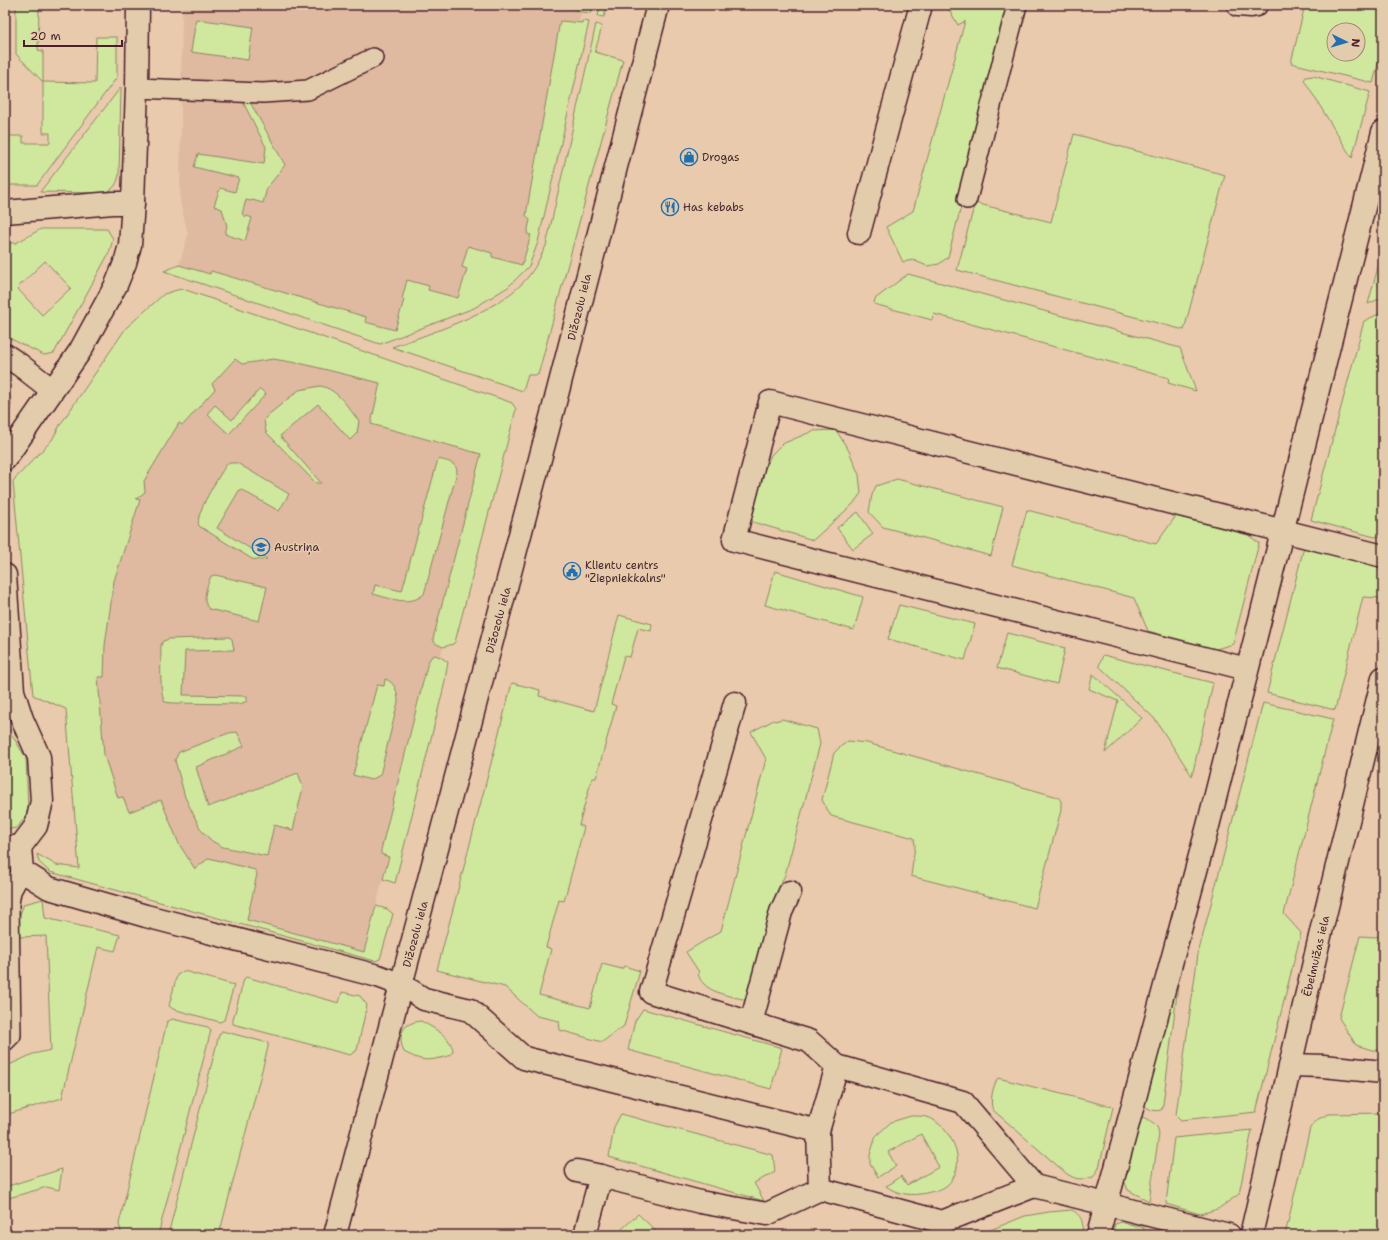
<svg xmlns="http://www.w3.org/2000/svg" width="1388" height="1240" font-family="'Shantell Sans',sans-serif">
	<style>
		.built { fill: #dfbaa0 }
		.green { fill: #cfe89e; stroke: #8c8464; fill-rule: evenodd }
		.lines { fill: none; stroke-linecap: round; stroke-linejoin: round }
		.lane-casing { stroke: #4a1f2b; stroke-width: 22 }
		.street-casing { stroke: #4a1f2b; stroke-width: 25 }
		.lane { stroke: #e3ccac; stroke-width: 19 }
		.street { stroke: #e3ccac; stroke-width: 22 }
		.labels { text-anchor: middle; stroke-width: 3; stroke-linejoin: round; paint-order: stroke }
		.poi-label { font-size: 11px; fill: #4a1f2b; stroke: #e3ccac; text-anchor: start }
		.street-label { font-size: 11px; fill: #4a1f2b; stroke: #e3ccac }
	</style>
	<rect width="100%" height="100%" fill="#eacaac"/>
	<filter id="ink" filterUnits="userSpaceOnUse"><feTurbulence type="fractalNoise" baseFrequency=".025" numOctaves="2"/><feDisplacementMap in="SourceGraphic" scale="8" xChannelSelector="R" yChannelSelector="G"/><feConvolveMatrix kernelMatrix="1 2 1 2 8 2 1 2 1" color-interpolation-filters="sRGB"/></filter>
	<g filter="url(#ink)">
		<!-- built -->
		<g class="built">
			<polygon points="182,5 583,5 527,234 531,235 522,265 491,257 492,253 462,267 467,268 458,299 427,290 429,286 402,299 404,300 395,330 365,322 366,317 211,271 210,274 179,265 188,235 180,201"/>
			<polygon points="172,303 504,411 364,952 80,875 45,448"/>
		</g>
		<!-- green -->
		<g class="green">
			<polygon points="16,5 39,5 38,50 43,51 43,82 95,83 96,37 117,37 117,77 37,185 5,185 5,136 23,136 23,143 50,143 50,133 43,133 43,82 16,54"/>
			<polygon points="564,5 593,5 591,13 581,12"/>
			<polygon points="601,5 607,5 604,17 598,16"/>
			<polygon points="948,5 1013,5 948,257 939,264 927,266 913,260 903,262 886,227 913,211 965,21 958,25 947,6"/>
			<path d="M1305,5H1383V44L1373,83L1291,63ZM1334,30H1358V54H1334Z"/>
			<polygon points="196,19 253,27 248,60 191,52"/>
			<polygon points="560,21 582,23 582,21 589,22 538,242 529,266 508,287 474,308 380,344 164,271 179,265 210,274 211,271 366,317 365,322 395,330 404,300 402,299 407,280 429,286 428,290 458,298 467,269 462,267 468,246 492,253 492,257 522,265 531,235 527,234 530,220 526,215"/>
			<path d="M596,24L602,26L595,52L623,60L538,375H528L523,391L392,347C432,333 507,309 531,273C537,265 541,255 546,246Z"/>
			<polygon points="1313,76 1370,92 1352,158 1304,80 1306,77"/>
			<path d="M121,87L119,175C117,184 114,189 105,193L40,192Z"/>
			<polygon points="243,102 250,102 285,165 267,188 263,203 252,200 251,201 246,200 242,214 246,217 247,216 252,218 245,241 225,234 227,226 222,209 214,206 220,188 235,192 239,178 194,167 198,154 264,164 266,147"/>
			<polygon points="1074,134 1225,175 1184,330 957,270 975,203 1051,222"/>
			<path d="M41,229H107L113,239L109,253L54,353L44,355L5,336V243H16ZM45,261L71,288L42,315L17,288Z"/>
			<polygon points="1383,249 1383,297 1368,304"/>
			<polygon points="908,274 1180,348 1196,391 1168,383 1169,378 934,314 932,320 874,304 875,299"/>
			<polygon points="183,289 504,400 512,403 516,409 455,642 453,644 443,647 435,643 433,639 481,454 371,424 380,383 303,364 273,359 242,364 235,359 212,384 215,389 183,425 179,423 144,481 145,492 136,499 140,500 114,581 105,645 104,677 98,677 104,755 118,798 123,797 129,812 161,800 179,844 195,869 209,858 255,870 257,874 247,920 364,952 376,906 387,909 393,914 380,959 375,961 50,872 39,862 37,854 56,865 79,868 66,709 33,695 13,481 52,440 60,425 126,328 164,294 177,290"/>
			<polygon points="1383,312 1383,535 1375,537 1311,520 1364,321"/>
			<path d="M5,383C13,403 13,404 5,424Z"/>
			<path d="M320,386C338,389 348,408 359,421L357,433L350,440L318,404L280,436L321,483H316L266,432L264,420L268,415L299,390Z"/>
			<polygon points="260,389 266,394 229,434 207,414 215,405 232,420"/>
			<polygon points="836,430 849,451 859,475 861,493 853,504 813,540 753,522 750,515 764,471 771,455 782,444 813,431"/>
			<path d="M438,459C446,461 457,462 457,472L424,594C410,607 389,598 373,594L375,585L402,591Z"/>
			<path d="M230,463H237L289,494L279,511L240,489L217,528L267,559L262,560L252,559L199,526C194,514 219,477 226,465Z"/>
			<polygon points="897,479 1003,507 991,556 883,527 869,512 872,495 876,486"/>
			<polygon points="1027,510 1156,544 1176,516 1248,535 1259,543 1233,644 1216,649 1148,631 1134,598 1012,565"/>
			<polygon points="858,512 873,534 853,549 837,528"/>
			<polygon points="1304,547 1376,565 1383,574 1383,594 1381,598 1363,597 1335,710 1267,693"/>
			<polygon points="775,571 863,597 854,630 765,605"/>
			<path d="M215,575L267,587L259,621L209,609C201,600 207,587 211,576Z"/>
			<polygon points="899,605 975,624 965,660 888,639"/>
			<polygon points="619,615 652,624 651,631 638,628 630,657 624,656 611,704 616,706 596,778 592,778 579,825 584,827 564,901 559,900 546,947 551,949 539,995 590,1008 602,964 622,969 624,966 640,971 624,1026 602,1042 560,1030 559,1021 537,1016 505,987 437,970 512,683 540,690 539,696 594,711"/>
			<polygon points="1007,633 1065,648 1057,684 997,668"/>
			<path d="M229,637L232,639L234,650L185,651L183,695L247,696V701L240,704L172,703L165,702C159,694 161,656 161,645L163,641L169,639Z"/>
			<polygon points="435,655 440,657 448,662 444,686 395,883 383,879 389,857 381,854 381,850 428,662 432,656"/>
			<polygon points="1103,655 1213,683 1192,776 1155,719 1099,666"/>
			<polygon points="1093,674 1142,718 1105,753 1118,701 1089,689"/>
			<path d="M385,679C395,682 398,693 398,702L380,775L371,780L353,775L377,685L384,686Z"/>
			<polygon points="1263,703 1333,719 1284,914 1301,933 1256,1112 1181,1120 1176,1115 1198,954"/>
			<path d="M782,719L817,729L820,744L785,875L781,883L747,1000C731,996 702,993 698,973L699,972L686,952L721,931L766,759L751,732L774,720L775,721Z"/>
			<polygon points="5,724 26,758 28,810 24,819 17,828 5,829"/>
			<polygon points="237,732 244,746 196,767 208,807 298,773 303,787 293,830 274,825 267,856 223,847 212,841 201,830 185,797 175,760 179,752 229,733"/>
			<polygon points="848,741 867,743 1058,797 1061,801 1061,810 1035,908 911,876 915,846 914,838 831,816 822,800 834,753 839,748"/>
			<polygon points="43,899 45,918 120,935 115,951 98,947 62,1098 5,1115 5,1067 33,1054 51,1050 46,936 19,937 19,917 24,904"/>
			<polygon points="1383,935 1383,1050 1372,1050 1356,1045 1339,1018 1360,936 1375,937"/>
			<polygon points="184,971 234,985 224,1020 220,1022 173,1009 169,1006 177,975"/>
			<polygon points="246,977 339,1003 342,992 360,996 367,1005 357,1050 350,1055 233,1024 233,1020 244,979"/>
			<path d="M1177,984L1178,986L1163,1104L1161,1110C1155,1112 1147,1109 1143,1104Z"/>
			<polygon points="643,1009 782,1048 771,1089 628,1050 635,1021"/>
			<polygon points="172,1019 208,1027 211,1030 158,1235 122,1235 119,1224 167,1022"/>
			<path d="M421,1021C433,1028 451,1036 453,1051C450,1056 446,1057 440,1058C424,1062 418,1059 404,1052C397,1035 402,1023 421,1021Z"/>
			<polygon points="222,1031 268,1043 268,1047 219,1235 168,1235 219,1035"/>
			<path d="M998,1078L1113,1107L1099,1168L1093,1177C1081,1180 1077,1180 1067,1174L993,1110C989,1103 993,1085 998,1078Z"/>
			<polygon points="1383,1113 1383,1235 1285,1235 1310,1128 1318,1119 1329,1114"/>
			<polygon points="621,1114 773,1155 775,1172 754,1183 764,1201 609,1157 614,1127"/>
			<path d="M911,1116C918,1116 926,1116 932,1119C954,1132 969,1167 946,1186C941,1190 933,1191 926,1193C912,1196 898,1195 886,1186L901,1176L907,1185L939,1167L921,1134L888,1152L896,1166L878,1177L870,1164V1155L876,1136L891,1122Z"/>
			<path d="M1141,1116C1150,1121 1158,1123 1159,1134L1149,1201L1128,1190L1124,1180Z"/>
			<polygon points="1252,1130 1239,1194 1218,1209 1200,1214 1166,1204 1174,1138"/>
			<polygon points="62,1169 59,1190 47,1187 5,1199 5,1187"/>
			<path d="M1072,1210C1083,1217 1084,1223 1081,1235H978L1025,1216L1049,1212Z"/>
			<polygon points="638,1214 657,1232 653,1235 626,1235 621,1230"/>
			<polygon points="1122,1222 1144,1228 1143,1235 1112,1235 1115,1224"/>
		</g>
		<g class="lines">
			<defs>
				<g id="lane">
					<polyline points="137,88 263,93 308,90 373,58"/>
					<polyline points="967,199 1017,5"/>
					<polyline points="5,1041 11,1035 9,904 11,891 22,871"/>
				</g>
				<g id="street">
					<polyline points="1238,5 1251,6 1256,5"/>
					<polyline points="5,212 113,203 133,203"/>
					<polyline points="859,233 921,5"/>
					<polyline points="5,355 20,365 52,390"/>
					<polyline points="5,459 80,351 116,285 125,263 130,245 133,203 137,88 138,5"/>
					<polyline points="5,575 13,691 22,719 39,757 42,801 36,826 20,847 5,847"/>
					<polyline points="1247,669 734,540 770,402 1383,556"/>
					<polyline points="735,703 651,992 809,1041 837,1066 963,1102 1034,1186"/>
					<polyline points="20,847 22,871 49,888 146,916 378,976 402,985 424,999 470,1010 524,1058 818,1131 820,1189 942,1222 1034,1186 1229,1235"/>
					<polyline points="751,1023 781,912 790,892"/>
					<polyline points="1291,1065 1323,1066 1383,1072"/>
					<polyline points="818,1131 837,1066"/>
					<polyline points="577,1171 601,1176 700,1202 767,1214 820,1189"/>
					<polyline points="335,1235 554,406 658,5"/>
					<polyline points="585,1235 601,1176"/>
					<polyline points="1098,1235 1208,826 1383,132"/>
					<polyline points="1251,1235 1324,919 1383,678"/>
				</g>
			</defs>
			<!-- lane casing -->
			<use href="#lane" class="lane-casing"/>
			<!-- street casing -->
			<use href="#street" class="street-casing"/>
			<!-- lane -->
			<use href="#lane" class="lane"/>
			<!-- street -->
			<use href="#street" class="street"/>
		</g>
	</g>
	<!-- icons -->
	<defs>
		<symbol id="shop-ring" viewBox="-11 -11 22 22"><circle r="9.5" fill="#e3ccac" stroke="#1f6fb2" stroke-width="1.5"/><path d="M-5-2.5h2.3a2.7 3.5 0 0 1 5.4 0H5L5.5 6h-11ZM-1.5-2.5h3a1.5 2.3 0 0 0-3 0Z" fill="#1f6fb2"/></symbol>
		<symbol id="restaurant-ring" viewBox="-11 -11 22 22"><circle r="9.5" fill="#e3ccac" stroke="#1f6fb2" stroke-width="1.5"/><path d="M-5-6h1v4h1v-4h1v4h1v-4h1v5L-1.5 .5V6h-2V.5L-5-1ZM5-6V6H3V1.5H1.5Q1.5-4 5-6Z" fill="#1f6fb2"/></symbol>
		<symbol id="school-ring" viewBox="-11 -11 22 22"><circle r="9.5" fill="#e3ccac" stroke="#1f6fb2" stroke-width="1.5"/><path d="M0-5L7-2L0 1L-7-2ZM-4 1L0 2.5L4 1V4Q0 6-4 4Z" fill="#1f6fb2"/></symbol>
		<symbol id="civic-ring" viewBox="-11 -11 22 22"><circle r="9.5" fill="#e3ccac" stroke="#1f6fb2" stroke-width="1.5"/><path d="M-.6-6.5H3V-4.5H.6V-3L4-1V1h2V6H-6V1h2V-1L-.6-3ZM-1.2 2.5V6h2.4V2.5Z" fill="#1f6fb2"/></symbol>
	</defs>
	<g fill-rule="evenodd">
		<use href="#shop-ring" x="679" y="147" width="20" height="20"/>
		<use href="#restaurant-ring" x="660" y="197" width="20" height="20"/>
		<use href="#school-ring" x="251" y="537" width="20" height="20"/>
		<use href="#civic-ring" x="562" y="561" width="20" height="20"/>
	</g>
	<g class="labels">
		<!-- poi labels -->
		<g class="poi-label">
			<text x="702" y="161">Drogas</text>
			<text x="683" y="211">Has kebabs</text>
			<text x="274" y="551">Austriņa</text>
			<text x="585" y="569">Klientu centrs<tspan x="585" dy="13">"Ziepniekkalns"</tspan></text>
		</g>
		<!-- street labels -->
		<g class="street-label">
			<text transform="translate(579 307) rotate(-76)" y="4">Dižozolu iela</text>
			<text transform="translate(498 620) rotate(-75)" y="4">Dižozolu iela</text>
			<text transform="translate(415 934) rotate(-75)" y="4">Dižozolu iela</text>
			<text transform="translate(1316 956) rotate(-77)" y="4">Ēbelmuižas iela</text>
		</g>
	</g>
	<!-- margin -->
	<rect width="1388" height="1240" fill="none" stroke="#e3ccac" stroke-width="20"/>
	<rect x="10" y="10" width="1368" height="1220" fill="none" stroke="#4a1f2b" stroke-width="1.5" filter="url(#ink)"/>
	<!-- north arrow -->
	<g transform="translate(1346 42) rotate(95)"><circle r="19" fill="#e3ccac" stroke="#a68778"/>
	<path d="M0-3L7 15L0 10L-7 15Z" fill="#1f6fb2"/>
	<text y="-6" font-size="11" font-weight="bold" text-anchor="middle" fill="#4a1f2b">N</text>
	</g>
	<!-- scale -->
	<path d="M24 40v6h98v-6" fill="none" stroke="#4a1f2b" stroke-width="2"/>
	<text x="30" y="40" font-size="12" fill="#4a1f2b" stroke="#e3ccac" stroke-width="3" paint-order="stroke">20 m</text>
</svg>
